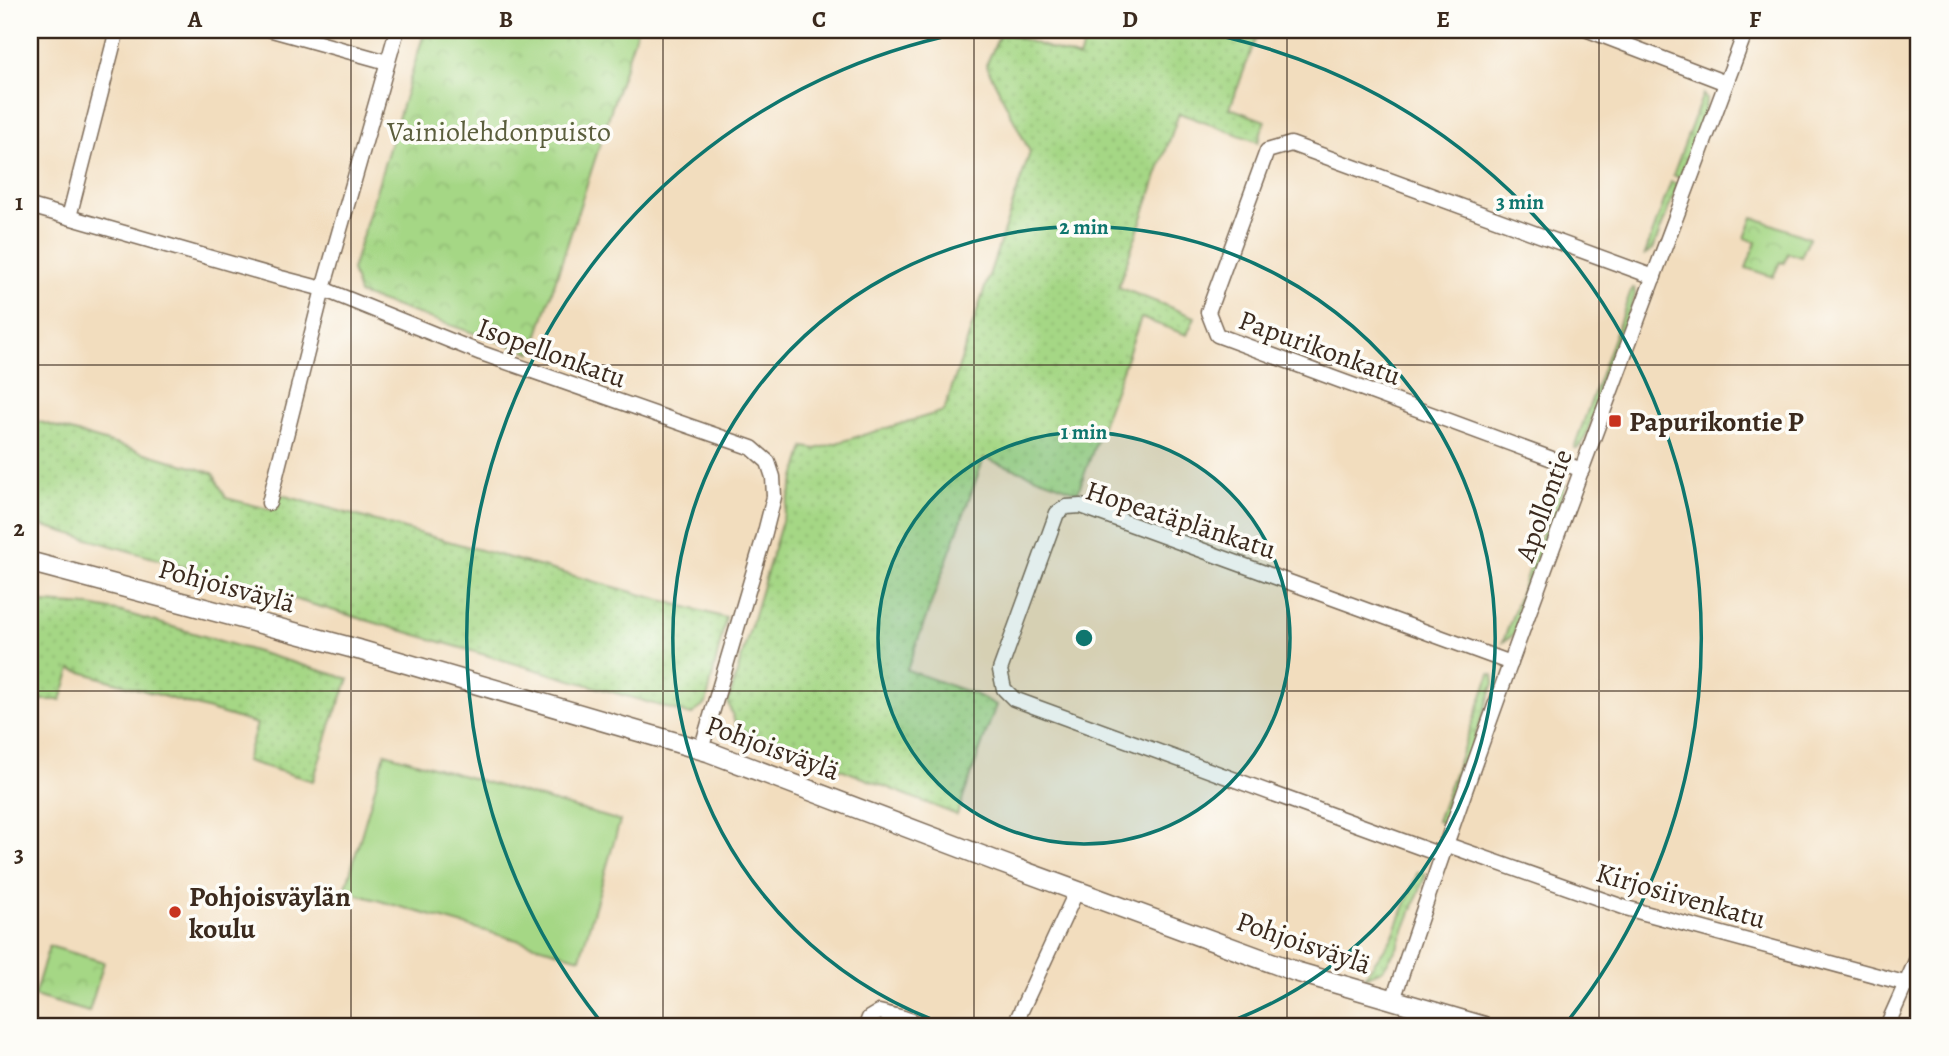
<svg xmlns="http://www.w3.org/2000/svg" width="1949" height="1056" font-family="Alegreya,serif">
	<style>
		.grass { fill: url(#grass-dots); stroke: #708052; stroke-width: 2 }
		.park { fill: url(#park-crowns); stroke: #708052; stroke-width: 2 }
		.garden { fill: #a5d785; stroke: #708052; stroke-width: 2 }
		.lines { fill: none; stroke-linecap: round; stroke-linejoin: round }
		.street-casing { stroke: #7b6956; stroke-width: 17 }
		.secondary-casing { stroke: #7b6956; stroke-width: 22 }
		.street { stroke: #fff; stroke-width: 14 }
		.secondary { stroke: #fff; stroke-width: 19 }
		.grid { fill: none; stroke: #3b2a1e; stroke-width: 2; stroke-opacity: 0.55 }
		.ring { fill: none; stroke: #0f766e; stroke-width: 3.5 }
		.poi-dot { fill: #c8321e; stroke: #fdfcf7; stroke-width: 2.5 }
		.labels { text-anchor: middle; stroke-width: 7; stroke-linejoin: round; paint-order: stroke }
		.park-label { font-size: 28px; fill: #5b5e3d; stroke: #fdfcf7 }
		.street-label { font-size: 28px; fill: #3b2a1e; stroke: #fdfcf7 }
		.poi-label { font-size: 28px; font-weight: bold; fill: #3b2a1e; stroke: #fdfcf7; text-anchor: start }
		.centre { fill: #0f766e; stroke: #fdfcf7; stroke-width: 3.5 }
		.ring-label { font-size: 21px; text-anchor: middle; font-weight: bold; fill: #0f766e; stroke: #fdfcf7; stroke-width: 7; stroke-linejoin: round; paint-order: stroke }
		.neatline { fill: none; stroke: #3b2a1e; stroke-width: 2.5 }
		.grid-label { font-size: 23px; text-anchor: middle; font-weight: bold; fill: #3b2a1e }
	</style>
	<defs>
		<pattern id="grass-dots" width="8" height="8" patternUnits="userSpaceOnUse" patternTransform="scale(1.75)"><rect width="8" height="8" fill="#a5d785"/><path d="M2 2h.1M6 6h.1" fill="none" stroke="#8fb972" stroke-width="1.8" stroke-linecap="round"/></pattern>
		<pattern id="park-crowns" width="20" height="18" patternUnits="userSpaceOnUse" patternTransform="scale(1.75)"><rect width="20" height="18" fill="#a5d785"/><path d="M2 6a3 3 0 1 1 6 0M12 15a3 3 0 1 1 6 0" fill="none" stroke="#8fb972"/></pattern>
	</defs>
	<rect width="100%" height="100%" fill="#fdfcf7"/>
	<filter id="ink" filterUnits="userSpaceOnUse"><feTurbulence type="fractalNoise" baseFrequency=".0143" numOctaves="2"/><feDisplacementMap in="SourceGraphic" scale="14" xChannelSelector="R" yChannelSelector="G"/><feConvolveMatrix kernelMatrix="1 2 1 2 8 2 1 2 1" color-interpolation-filters="sRGB"/></filter>
	<filter id="wash" filterUnits="userSpaceOnUse"><feTurbulence type="fractalNoise" baseFrequency=".00686" numOctaves="4" result="noise"/><feDisplacementMap in="SourceGraphic" scale="28" xChannelSelector="R" yChannelSelector="G"/><feGaussianBlur stdDeviation="1.57" result="paint"/><feColorMatrix in="noise" values="0 0 0 0 0 0 0 0 0 0 0 0 0 0 0 0 0 1.4 0 .05"/><feComposite in="paint" operator="in"/></filter>
	<g filter="url(#wash)">
		<rect width="100%" height="100%" fill="#f2ddbe"/>
		<!-- grass -->
		<g class="grass">
			<polygon points="1088,30 1259,30 1230,108 1265,121 1258,142 1179,113 1118,287 1195,317 1187,335 1141,318 1078,492 984,458 907,670 977,695 996,705 957,815 737,728 728,703 804,447 816,449 944,411 1030,152 986,65 1001,32 1079,58"/>
			<polygon points="1703,94 1706,99 1705,110 1680,177 1673,175"/>
			<polygon points="1671,182 1678,184 1653,249 1645,254"/>
			<polygon points="1632,288 1634,288 1635,295 1584,441 1578,448 1574,448"/>
			<polygon points="30,419 213,473 226,498 272,510 278,494 726,618 706,704 691,715 30,522"/>
			<polygon points="1561,479 1563,480 1565,487 1513,635 1503,642"/>
			<polygon points="30,602 90,606 122,612 349,679 332,720 313,781 246,761 257,724 71,669 61,700 30,700"/>
			<polygon points="1490,674 1493,675 1494,683 1444,824 1437,821"/>
			<polygon points="1418,872 1426,874 1397,948 1382,970 1364,977 1392,938"/>
		</g>
		<!-- park -->
		<g class="park">
			<polygon points="425,30 637,30 532,353 359,294 352,270"/>
			<polygon points="1753,217 1809,238 1801,257 1788,253 1784,263 1780,262 1773,277 1746,268 1756,242 1745,238"/>
			<polygon points="49,946 104,962 89,1012 34,996"/>
		</g>
		<!-- garden -->
		<polygon class="garden" points="385,753 620,821 580,958 345,891"/>
	</g>
	<g filter="url(#ink)">
		<g class="lines">
			<defs>
				<g id="street">
					<polyline points="272,30 387,62"/>
					<polyline points="1588,30 1726,83"/>
					<polyline points="30,206 281,278 323,289 481,353 752,448 768,462 773,477 774,497 763,540 701,750"/>
					<polyline points="69,217 117,30"/>
					<polyline points="1582,470 1217,335 1208,312 1267,151 1291,144 1654,277"/>
					<polyline points="269,503 323,289 397,30"/>
					<polyline points="1445,844 1626,908 1919,987"/>
					<polyline points="1441,855 1014,699 1004,689 1000,670 1057,513 1066,507 1081,506 1511,663"/>
					<path d="M1393,1000C1502,673 1626,352 1746,30"/>
					<polyline points="866,1026 869,1018 879,1012 904,1018 927,1026"/>
					<polyline points="1014,1026 1077,890"/>
					<polyline points="1887,1026 1919,954"/>
				</g>
				<polyline id="secondary" points="30,562 360,650 709,752 1001,863 1297,972 1483,1026"/>
			</defs>
			<!-- street casing -->
			<use href="#street" class="street-casing"/>
			<!-- secondary casing -->
			<use href="#secondary" class="secondary-casing"/>
			<!-- street -->
			<use href="#street" class="street"/>
			<!-- secondary -->
			<use href="#secondary" class="secondary"/>
		</g>
	</g>
	<!-- grid -->
	<path class="grid" d="M351,30V1026M663,30V1026M974,30V1026M1287,30V1026M1599,30V1026M30,365H1919M30,691H1919"/>
	<!-- distance rings -->
	<circle cx="1084" cy="638" r="206" fill="#0f766e" fill-opacity=".12"/>
	<g class="ring">
		<circle cx="1084" cy="638" r="206"/>
		<path d="M947 1025A411 411 0 1 1 1221 1025"/>
		<path d="M601 1022A617 617 0 0 1 977 30M1191 30A617 617 0 0 1 1567 1022"/>
	</g>
	<!-- markers -->
	<g class="poi-dot">
		<rect x="1608" y="414" width="14" height="14" rx="3.5"/>
		<circle cx="175" cy="912" r="7"/>
	</g>
	<g class="labels">
		<!-- park labels -->
		<g class="park-label">
			<text x="499" y="141">Vainiolehdonpuisto</text>
		</g>
		<!-- street labels -->
		<g class="street-label">
			<text transform="translate(1320 347) rotate(20)" y="10">Papurikonkatu</text>
			<text transform="translate(552 352) rotate(20)" y="10">Isopellonkatu</text>
			<text transform="translate(1543 505) rotate(-70)" y="10">Apollontie</text>
			<text transform="translate(1181 519) rotate(18)" y="10">Hopeatäplänkatu</text>
			<text transform="translate(227 585) rotate(15)" y="10">Pohjoisväylä</text>
			<text transform="translate(773 747) rotate(20)" y="10">Pohjoisväylä</text>
			<text transform="translate(1681 895) rotate(16)" y="10">Kirjosiivenkatu</text>
			<text transform="translate(1304 942) rotate(19)" y="10">Pohjoisväylä</text>
		</g>
		<!-- poi labels -->
		<g class="poi-label">
			<text x="1629" y="431">Papurikontie P</text>
			<text x="189" y="906">Pohjoisväylän<tspan x="189" dy="32">koulu</tspan></text>
		</g>
	</g>
	<circle cx="1084" cy="638" r="10" class="centre"/>
	<g class="ring-label">
		<text x="1520" y="209">3 min</text>
		<text x="1084" y="234">2 min</text>
		<text x="1084" y="439">1 min</text>
	</g>
	<!-- margin -->
	<rect width="1949" height="1056" fill="none" stroke="#fdfcf7" stroke-width="77"/>
	<rect x="38" y="38" width="1872" height="980" class="neatline"/>
	<g class="grid-label">
		<text x="195" y="27">A</text>
		<text x="506" y="27">B</text>
		<text x="819" y="27">C</text>
		<text x="1130" y="27">D</text>
		<text x="1443" y="27">E</text>
		<text x="1755" y="27">F</text>
		<text x="19" y="210">1</text>
		<text x="19" y="536">2</text>
		<text x="19" y="862">3</text>
	</g>
</svg>
